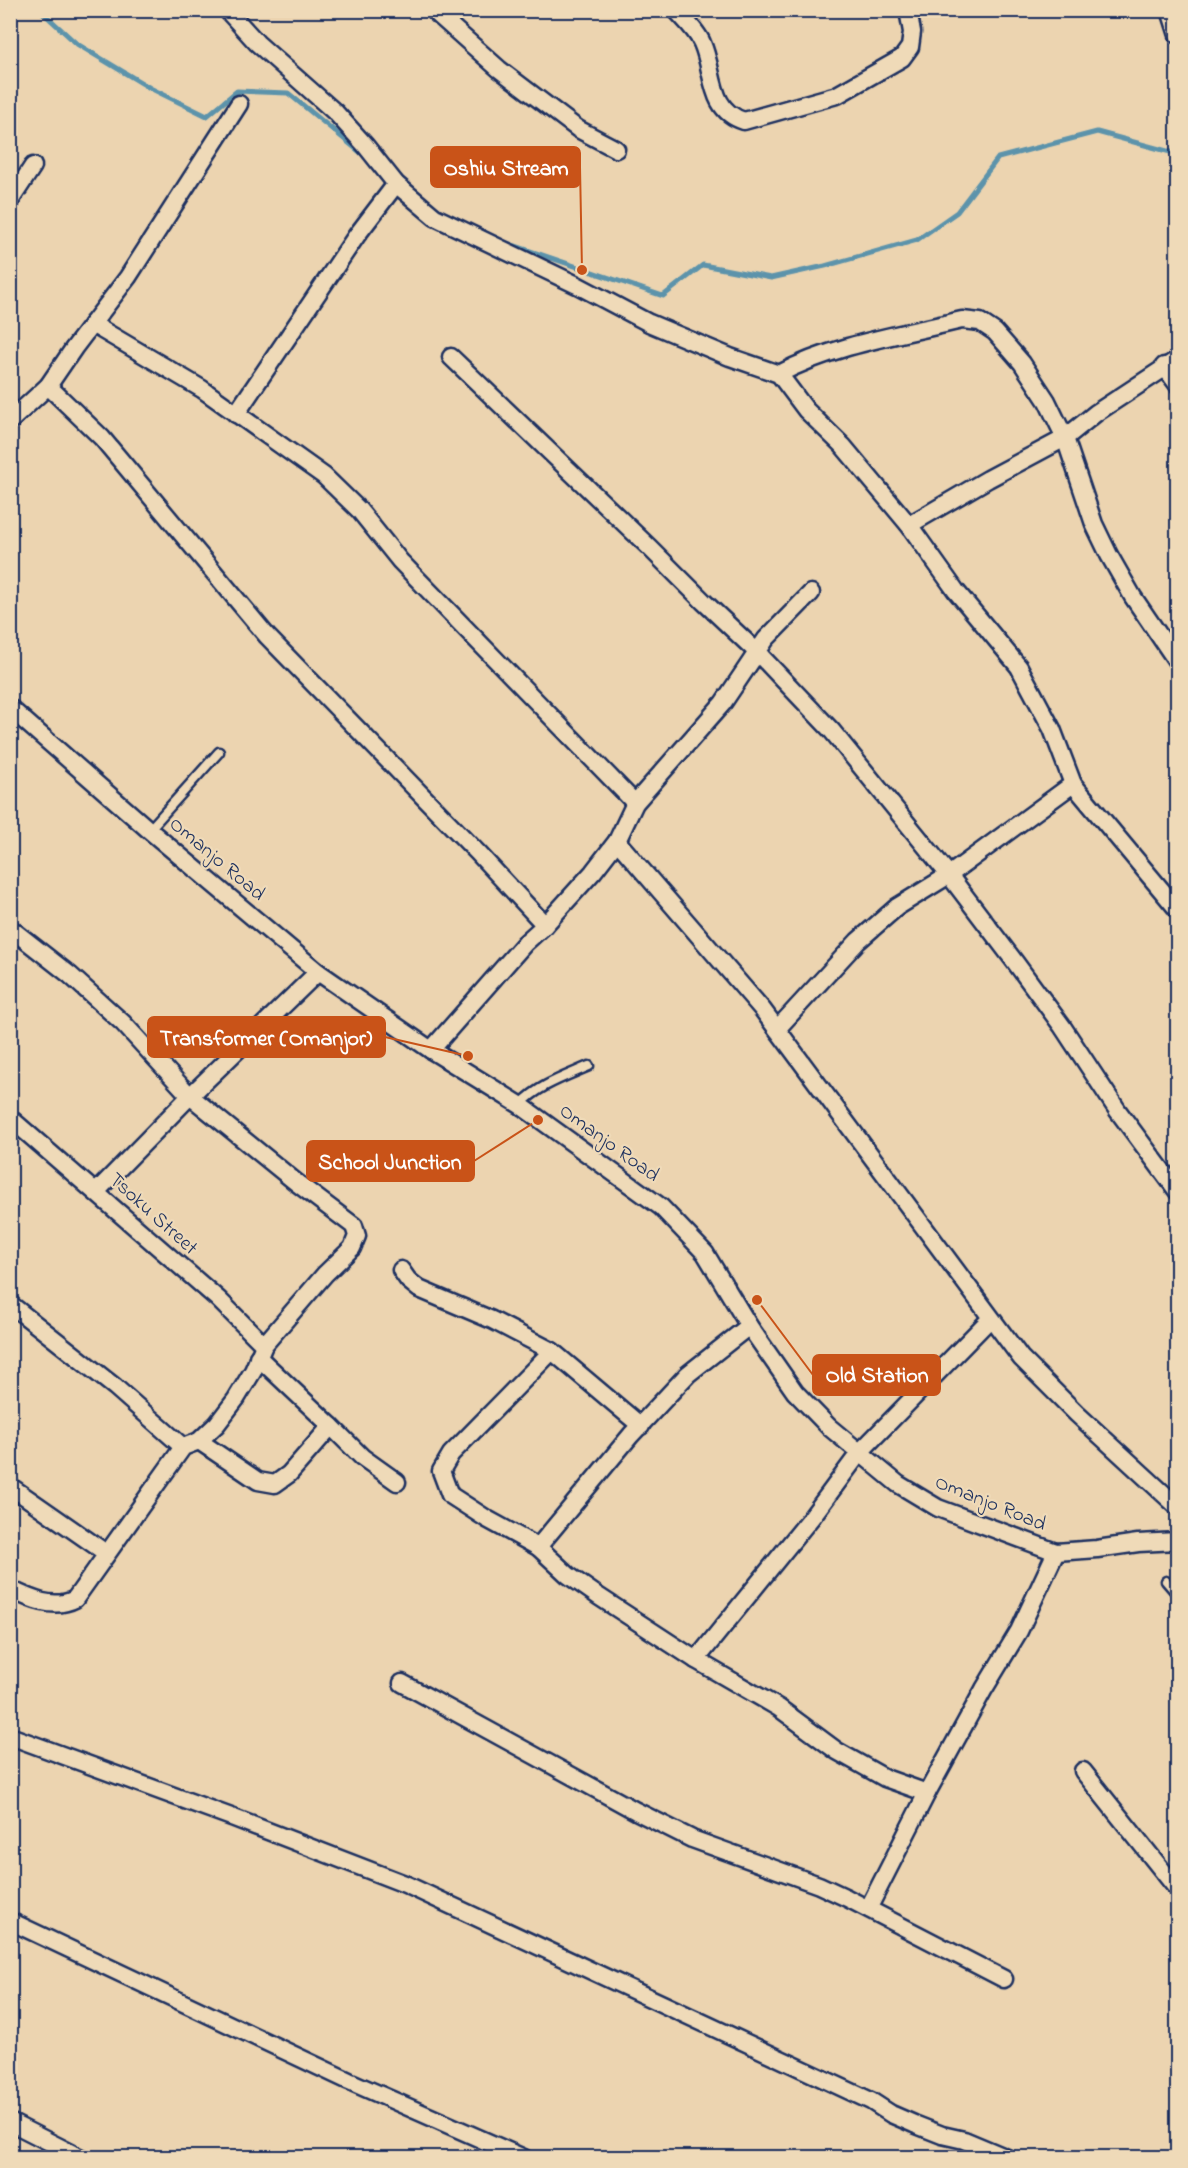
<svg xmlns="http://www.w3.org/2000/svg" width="1188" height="2168" font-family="'Indie Flower',sans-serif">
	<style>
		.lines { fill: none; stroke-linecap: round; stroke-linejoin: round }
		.stream { stroke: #5b93ab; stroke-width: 5 }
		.service-casing { stroke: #1b2f5e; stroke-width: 13 }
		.minor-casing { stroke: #1b2f5e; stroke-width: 21 }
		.service { stroke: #efdab8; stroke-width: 8 }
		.minor { stroke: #efdab8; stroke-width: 16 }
		.labels { text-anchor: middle; stroke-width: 4.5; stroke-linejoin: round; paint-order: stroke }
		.street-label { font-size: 21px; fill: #1b2f5e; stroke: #efdab8 }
		.leader { fill: none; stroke: #c95318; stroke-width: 2 }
		.callout-dot { fill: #c95318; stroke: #efdab8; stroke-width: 2 }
		.callout { fill: #c95318; stroke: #c95318; stroke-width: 2 }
		.callout-label { font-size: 22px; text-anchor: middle; font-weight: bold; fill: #fff }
	</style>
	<rect width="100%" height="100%" fill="#ecd4b0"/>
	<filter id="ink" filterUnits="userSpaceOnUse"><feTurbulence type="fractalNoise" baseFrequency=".0167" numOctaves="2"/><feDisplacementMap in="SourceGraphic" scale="12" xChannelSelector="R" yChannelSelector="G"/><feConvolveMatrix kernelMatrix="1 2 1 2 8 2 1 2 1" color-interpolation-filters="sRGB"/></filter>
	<g filter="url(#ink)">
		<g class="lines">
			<!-- stream -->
			<g class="stream">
				<polyline points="40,10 77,44 150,88 207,116 237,91 288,93 366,157"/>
				<polyline points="507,243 663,296 703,265 771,278 825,266 917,240 957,212 998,158 1097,132 1178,154"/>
			</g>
			<defs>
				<g id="service">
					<polyline points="149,830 219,752"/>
					<path d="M520,1105C539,1085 564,1077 589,1066"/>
					<polyline points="1166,1581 1178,1595"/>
				</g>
				<g id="minor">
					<polyline points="227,10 257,43 336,113 365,145 396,184 435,217 577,285 649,323 730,357 779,374 806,410 843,446 909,525 956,591 1019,667 1052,729 1073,784 1178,910"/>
					<polyline points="433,10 499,69 578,129 616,149"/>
					<path d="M676,10C685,20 697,31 702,43C715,72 708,110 744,121L837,95L902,58L910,47L912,32L908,10"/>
					<polyline points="1170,10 1178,35"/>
					<polyline points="10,201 33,166"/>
					<polyline points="92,324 202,389 324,476 359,510 400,561 635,803"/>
					<polyline points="451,357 649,547 704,602 756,651 832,731 949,875 1015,962 1062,1026 1118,1111 1178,1192"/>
					<polyline points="1164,366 1178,385"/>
					<path d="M779,374C836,344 900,335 962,320L980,322L995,332L1022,363L1047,401L1065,438L1094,524L1109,555L1133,597L1178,663"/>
					<polyline points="48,386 102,438 267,636 478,853 545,925"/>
					<polyline points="236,414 357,235 396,184"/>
					<polyline points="10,421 48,386 74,348 128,277 239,104"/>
					<polyline points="909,525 988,479 1065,438 1096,413 1178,359"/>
					<polyline points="10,708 149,830 318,972 431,1050 520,1105 661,1207 705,1253 749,1326 795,1392 829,1427 898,1484 938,1508 1056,1552 1097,1549 1138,1543 1178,1541"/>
					<polyline points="617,841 762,1009 1021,1358 1077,1414 1178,1507"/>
					<path d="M10,928L70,975L123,1023L190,1096L297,1183L354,1226L357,1236L352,1248L325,1274L264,1345L253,1371L236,1399L217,1424L199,1441L183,1447L75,1599C54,1610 30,1599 10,1589"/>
					<polyline points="777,1029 858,941 897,907 949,875 1073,784"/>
					<polyline points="431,1050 525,943 545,925 593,872 617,841 635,803 723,703 766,639 811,593"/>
					<polyline points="10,1118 218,1299 264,1345"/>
					<polyline points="96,1192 190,1096 318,972"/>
					<polyline points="401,1270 408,1280 419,1289 492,1320 552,1351 641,1426"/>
					<polyline points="10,1304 115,1387 183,1447"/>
					<polyline points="552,1351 451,1454 441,1471 450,1495 487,1519 538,1547 568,1575 598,1596 696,1660 779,1708 837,1751 885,1778 927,1793"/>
					<polyline points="258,1357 331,1426 362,1457 397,1482"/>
					<polyline points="199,1441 258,1481 275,1484 289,1474 331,1426"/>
					<polyline points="10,1486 106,1553"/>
					<polyline points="538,1547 631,1435 688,1374 749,1326"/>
					<polyline points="696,1660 811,1518 860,1452 990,1319"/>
					<polyline points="402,1683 636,1811 692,1839 819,1885 847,1898 1004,1979"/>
					<polyline points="10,1736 234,1818 405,1884 871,2101 891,2114 914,2124 942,2135 964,2140 1007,2158"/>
					<polyline points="1083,1771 1178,1890"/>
					<polyline points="869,1907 927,1793 984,1689 1019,1631 1056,1552"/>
					<polyline points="10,1921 349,2081 524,2158"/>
					<polyline points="10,2122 81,2158"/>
				</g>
			</defs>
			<!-- service casing -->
			<use href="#service" class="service-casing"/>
			<!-- minor casing -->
			<use href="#minor" class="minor-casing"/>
			<!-- service -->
			<use href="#service" class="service"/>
			<!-- minor -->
			<use href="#minor" class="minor"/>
		</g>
	</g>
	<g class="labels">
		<!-- street labels -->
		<g class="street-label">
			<text transform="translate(218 858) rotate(40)" y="7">Omanjo Road</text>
			<text transform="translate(610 1142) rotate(36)" y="7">Omanjo Road</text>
			<text transform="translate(154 1213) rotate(42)" y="7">Tsoku Street</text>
			<text transform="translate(991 1502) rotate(22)" y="7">Omanjo Road</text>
		</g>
	</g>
	<!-- callouts -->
	<path class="leader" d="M582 270L580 167M468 1056L385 1037M538 1120L474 1161M757 1300L813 1375"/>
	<g class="callout-dot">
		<circle cx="582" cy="270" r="6"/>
		<circle cx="468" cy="1056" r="6"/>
		<circle cx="538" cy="1120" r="6"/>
		<circle cx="757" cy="1300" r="6"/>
	</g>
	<g class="callout">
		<rect x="431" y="147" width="149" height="40" rx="6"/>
		<rect x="148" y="1017" width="237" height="40" rx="6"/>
		<rect x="307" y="1141" width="167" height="40" rx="6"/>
		<rect x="813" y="1355" width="127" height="40" rx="6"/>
	</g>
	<g class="callout-label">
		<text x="506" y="175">Oshiu Stream</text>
		<text x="266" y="1045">Transformer (Omanjor)</text>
		<text x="390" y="1169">School Junction</text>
		<text x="877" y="1382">Old Station</text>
	</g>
	<!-- margin -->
	<rect width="1188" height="2168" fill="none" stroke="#efdab8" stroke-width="36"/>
	<rect x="18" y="18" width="1152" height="2132" fill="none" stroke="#1b2f5e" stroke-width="2" filter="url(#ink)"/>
</svg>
